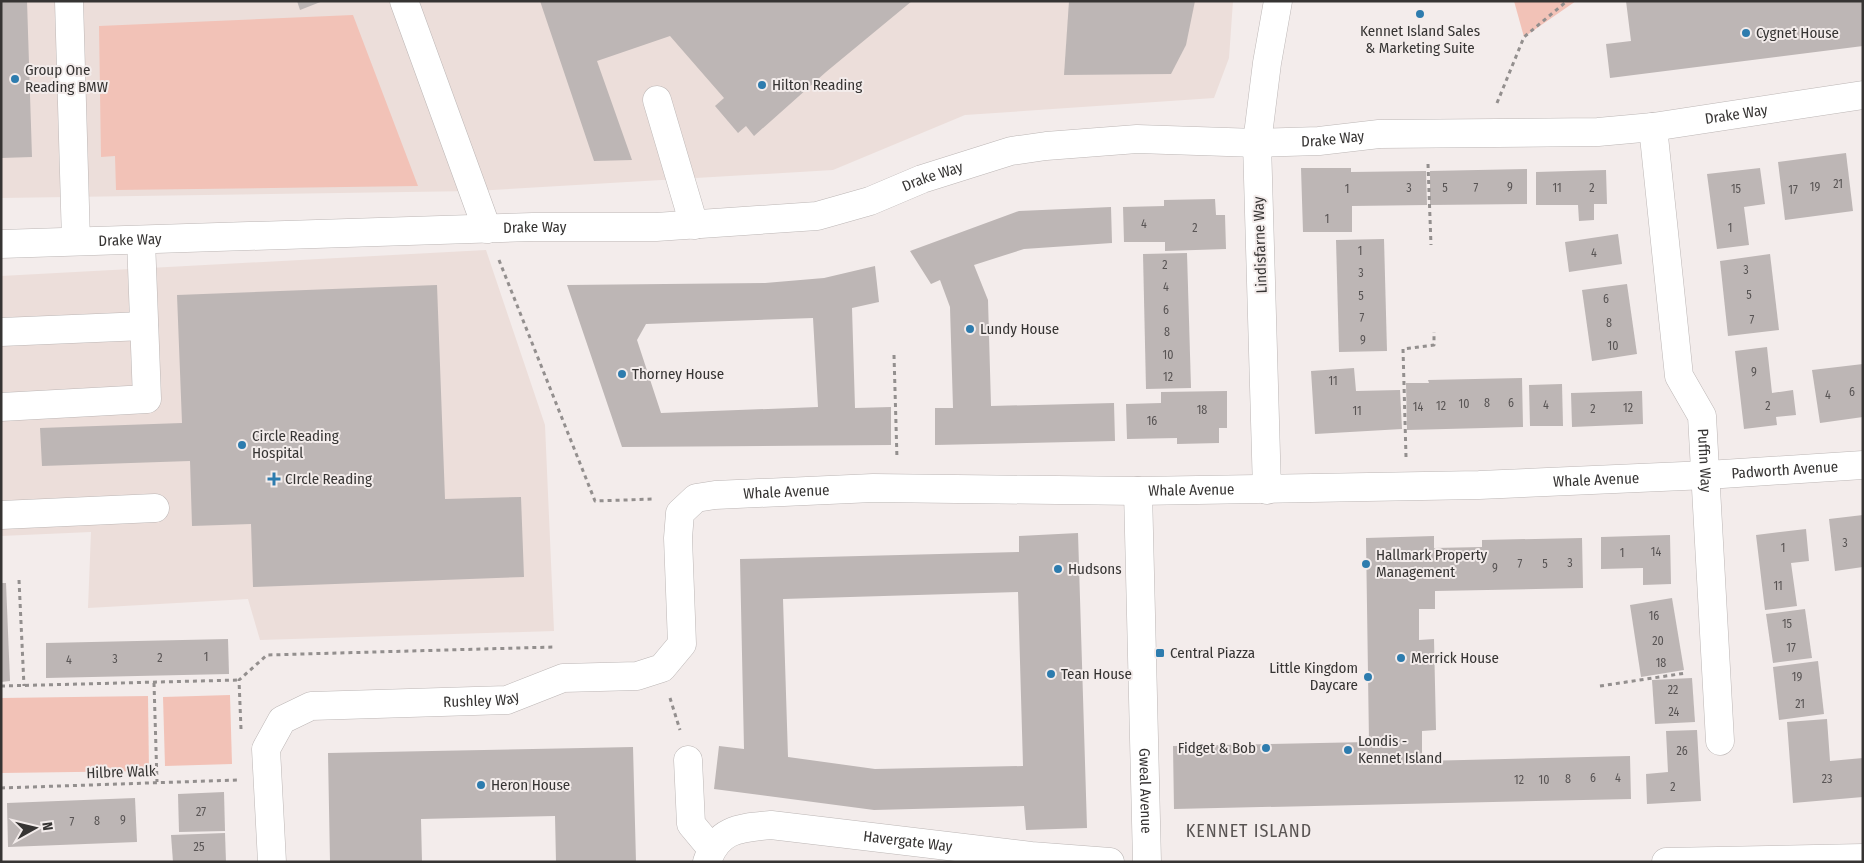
<svg xmlns="http://www.w3.org/2000/svg" width="1864" height="863" font-family="'Fira Sans Condensed',sans-serif">
	<style>
		.built { fill: #ecdeda }
		.green { fill: #f2c2b7 }
		.building { fill: #bdb6b5; fill-rule: evenodd }
		.lines { fill: none; stroke-linecap: round; stroke-linejoin: round }
		.minor-casing { stroke: #bcb6b5; stroke-width: 29 }
		.path { stroke: #938f8e; stroke-width: 3; stroke-dasharray: 4 4; stroke-linecap: butt }
		.minor { stroke: #fff; stroke-width: 28 }
		.poi-dot { fill: #2d7cae; stroke: #f3eceb; stroke-width: 2 }
		.labels { text-anchor: middle; stroke-width: 4; stroke-linejoin: round; paint-order: stroke }
		.number-label { font-size: 12px; fill: #585454 }
		.poi-label { font-size: 15px; fill: #363433; stroke: #f3eceb; text-anchor: start }
		.street-label { font-size: 15px; fill: #363433; stroke: #f3eceb }
		.quarter-label { font-size: 18px; letter-spacing: 1px; fill: #595453; stroke: #f3eceb }
	</style>
	<rect width="100%" height="100%" fill="#f3eceb"/>
	<!-- built -->
	<g class="built">
		<polygon points="1,1 1233,1 1229,58 1214,98 965,115 833,170 475,191 1,198"/>
		<polygon points="486,250 545,425 554,631 260,640 248,599 88,608 91,532 1,536 1,276"/>
	</g>
	<!-- green -->
	<g class="green">
		<polygon points="1514,1 1576,1 1524,37"/>
		<polygon points="353,15 418,186 116,190 115,156 101,157 99,26"/>
		<polygon points="230,695 232,764 165,766 163,697"/>
		<polygon points="148,696 149,771 1,773 1,698"/>
	</g>
	<!-- building -->
	<g class="building">
		<polygon points="1,1 27,1 32,157 1,158"/>
		<polygon points="297,1 323,1 300,10"/>
		<polygon points="540,1 912,1 826,72 754,136 746,126 738,133 715,106 724,98 670,36 597,61 632,160 594,161"/>
		<polygon points="1069,1 1195,1 1186,45 1171,74 1064,75"/>
		<polygon points="1626,1 1863,1 1863,46 1610,78 1606,44 1631,41"/>
		<polygon points="1846,153 1853,211 1785,220 1778,162"/>
		<polygon points="1301,168 1351,168 1351,172 1426,171 1427,205 1352,206 1352,232 1303,232"/>
		<polygon points="1760,168 1765,204 1744,207 1749,245 1717,249 1707,174"/>
		<polygon points="1527,169 1527,204 1430,205 1430,171"/>
		<polygon points="1606,170 1607,204 1594,204 1594,220 1579,221 1578,205 1536,205 1536,172"/>
		<polygon points="1215,199 1216,215 1225,215 1226,249 1165,251 1165,242 1124,242 1123,207 1164,206 1164,200"/>
		<polygon points="1111,207 1112,243 1024,249 974,265 988,300 991,406 1114,403 1115,441 935,445 935,408 953,408 950,307 940,280 931,284 910,251 1019,211"/>
		<polygon points="1618,234 1622,264 1569,272 1565,242"/>
		<polygon points="1384,239 1387,351 1339,352 1336,240"/>
		<polygon points="1187,253 1191,388 1146,389 1143,254"/>
		<polygon points="1770,254 1779,330 1728,336 1720,261"/>
		<path d="M875,266L879,302L852,308L855,408L891,407V445L622,447L567,285L765,283L824,278ZM813,318L818,407L661,413L637,340L646,324Z"/>
		<polygon points="1627,284 1637,354 1592,361 1582,290"/>
		<polygon points="437,285 445,499 521,497 524,577 253,587 251,524 192,526 190,461 42,466 40,428 182,423 177,295"/>
		<polygon points="1767,347 1772,393 1793,390 1796,415 1776,417 1777,425 1744,429 1735,351"/>
		<polygon points="1863,364 1863,417 1820,423 1812,370"/>
		<polygon points="1354,368 1356,391 1400,390 1402,429 1315,434 1311,371"/>
		<polygon points="1522,378 1523,427 1407,430 1406,383 1429,383 1428,380"/>
		<polygon points="1562,384 1563,426 1530,426 1529,385"/>
		<polygon points="1227,391 1227,428 1219,428 1219,443 1177,444 1177,438 1127,439 1126,404 1161,403 1161,392"/>
		<polygon points="1642,391 1643,424 1572,427 1571,393"/>
		<polygon points="1863,515 1863,567 1835,571 1829,519"/>
		<polygon points="1806,529 1809,561 1791,563 1797,606 1765,610 1756,535"/>
		<path d="M1078,533L1087,828L1026,830L1024,806L874,810L714,789L719,746L744,749L740,559L1019,552V536ZM1018,592L1023,766L875,769L788,757L783,599Z"/>
		<polygon points="1670,535 1671,584 1643,585 1643,568 1601,569 1601,537"/>
		<polygon points="1434,536 1434,548 1482,547 1482,540 1582,538 1583,588 1435,591 1435,609 1419,609 1419,640 1434,639 1436,730 1422,731 1422,761 1630,756 1631,799 1174,809 1173,746 1369,742 1366,538"/>
		<polygon points="1,583 6,583 10,681 1,682"/>
		<polygon points="1672,598 1684,670 1641,677 1630,605"/>
		<polygon points="1805,609 1812,658 1773,663 1766,614"/>
		<polygon points="228,639 229,674 46,678 46,643"/>
		<polygon points="1818,661 1824,714 1779,720 1773,667"/>
		<polygon points="1692,678 1695,722 1655,724 1652,680"/>
		<polygon points="1827,719 1830,761 1863,758 1863,797 1793,803 1787,722"/>
		<polygon points="1697,730 1701,801 1647,804 1646,774 1668,772 1666,731"/>
		<polygon points="633,747 636,862 556,862 555,816 421,819 422,862 330,862 328,753"/>
		<polygon points="224,792 225,831 179,832 178,794"/>
		<polygon points="135,798 137,842 8,847 7,803"/>
		<polygon points="225,833 226,862 173,862 171,835"/>
	</g>
	<g class="lines">
		<defs>
			<g id="minor">
				<polyline points="69,1 76,241"/>
				<polyline points="404,1 487,229"/>
				<polyline points="657,100 694,225"/>
				<path id="s1" d="M1653,127L1679,376L1702,416L1720,741"/>
				<path id="s2" d="M1,244L533,227H656L817,216L870,201L922,179L1011,151L1046,146L1137,139L1257,143L1319,141L1379,134L1598,132L1653,127L1863,95"/>
				<polyline points="1,332 144,326"/>
				<polyline points="1,407 147,399 141,240"/>
				<polyline points="1267,490 1257,143 1267,63 1278,1"/>
				<path id="s3" d="M1138,491L1147,862"/>
				<polyline points="1,515 155,508"/>
				<polyline points="688,760 691,824 711,848"/>
				<path id="s4" d="M272,862L266,749L282,720L311,706L507,700L563,678L637,676L662,668L682,644L678,538L680,513L696,498L715,495L873,488L1138,491L1479,485L1707,475L1863,465"/>
				<path id="s5" d="M707,862C718,828 741,828 771,825L1031,856L1110,862"/>
				<polyline points="1666,862 1863,858"/>
			</g>
		</defs>
		<!-- minor casing -->
		<use href="#minor" class="minor-casing"/>
		<!-- path -->
		<g class="path">
			<polyline points="1497,103 1524,37 1567,1"/>
			<polyline points="1428,164 1431,245"/>
			<polyline points="499,260 595,501 654,499"/>
			<polyline points="894,355 897,459"/>
			<polyline points="1406,457 1403,349 1434,345 1434,332"/>
			<polyline points="19,580 24,686"/>
			<polyline points="154,683 157,782"/>
			<polyline points="1,686 239,680"/>
			<polyline points="1600,686 1686,673"/>
			<polyline points="670,698 680,730"/>
			<polyline points="241,729 239,680 267,655 554,647"/>
			<polyline points="1,788 237,780"/>
		</g>
		<!-- minor -->
		<use href="#minor" class="minor"/>
	</g>
	<!-- markers -->
	<g class="poi-dot">
		<circle cx="1420" cy="14" r="5"/>
		<circle cx="1746" cy="33" r="5"/>
		<circle cx="15" cy="79" r="5"/>
		<circle cx="762" cy="85" r="5"/>
		<circle cx="970" cy="329" r="5"/>
		<circle cx="622" cy="374" r="5"/>
		<circle cx="242" cy="445" r="5"/>
		<path d="M271.5 471.5h5v5h5v5h-5v5h-5v-5h-5v-5h5z"/>
		<circle cx="1366" cy="564" r="5"/>
		<circle cx="1058" cy="569" r="5"/>
		<rect x="1155" y="648" width="10" height="10" rx="2.5"/>
		<circle cx="1401" cy="658" r="5"/>
		<circle cx="1051" cy="674" r="5"/>
		<circle cx="1368" cy="677" r="5"/>
		<circle cx="1266" cy="748" r="5"/>
		<circle cx="1348" cy="750" r="5"/>
		<circle cx="481" cy="785" r="5"/>
	</g>
	<g class="labels">
		<!-- number labels -->
		<g class="number-label">
			<text x="1838" y="188">21</text>
			<text x="1510" y="191">9</text>
			<text x="1815" y="191">19</text>
			<text x="1409" y="192">3</text>
			<text x="1445" y="192">5</text>
			<text x="1476" y="192">7</text>
			<text x="1557" y="192">11</text>
			<text x="1592" y="192">2</text>
			<text x="1347" y="193">1</text>
			<text x="1736" y="193">15</text>
			<text x="1793" y="194">17</text>
			<text x="1327" y="223">1</text>
			<text x="1144" y="228">4</text>
			<text x="1195" y="232">2</text>
			<text x="1730" y="232">1</text>
			<text x="1360" y="255">1</text>
			<text x="1594" y="257">4</text>
			<text x="1165" y="269">2</text>
			<text x="1746" y="274">3</text>
			<text x="1361" y="277">3</text>
			<text x="1166" y="291">4</text>
			<text x="1749" y="299">5</text>
			<text x="1361" y="300">5</text>
			<text x="1606" y="303">6</text>
			<text x="1166" y="314">6</text>
			<text x="1362" y="322">7</text>
			<text x="1752" y="324">7</text>
			<text x="1609" y="327">8</text>
			<text x="1167" y="336">8</text>
			<text x="1363" y="344">9</text>
			<text x="1613" y="350">10</text>
			<text x="1168" y="359">10</text>
			<text x="1754" y="376">9</text>
			<text x="1168" y="381">12</text>
			<text x="1333" y="385">11</text>
			<text x="1852" y="396">6</text>
			<text x="1828" y="399">4</text>
			<text x="1487" y="407">8</text>
			<text x="1511" y="407">6</text>
			<text x="1464" y="408">10</text>
			<text x="1546" y="409">4</text>
			<text x="1441" y="410">12</text>
			<text x="1768" y="410">2</text>
			<text x="1418" y="411">14</text>
			<text x="1628" y="412">12</text>
			<text x="1593" y="413">2</text>
			<text x="1202" y="414">18</text>
			<text x="1357" y="415">11</text>
			<text x="1152" y="425">16</text>
			<text x="1845" y="547">3</text>
			<text x="1783" y="552">1</text>
			<text x="1656" y="556">14</text>
			<text x="1622" y="557">1</text>
			<text x="1570" y="567">3</text>
			<text x="1520" y="568">7</text>
			<text x="1545" y="568">5</text>
			<text x="1495" y="572">9</text>
			<text x="1778" y="590">11</text>
			<text x="1654" y="620">16</text>
			<text x="1787" y="628">15</text>
			<text x="1658" y="645">20</text>
			<text x="1791" y="652">17</text>
			<text x="206" y="661">1</text>
			<text x="160" y="662">2</text>
			<text x="115" y="663">3</text>
			<text x="69" y="664">4</text>
			<text x="1661" y="667">18</text>
			<text x="1797" y="681">19</text>
			<text x="1673" y="694">22</text>
			<text x="1800" y="708">21</text>
			<text x="1674" y="716">24</text>
			<text x="1682" y="755">26</text>
			<text x="1593" y="782">6</text>
			<text x="1618" y="782">4</text>
			<text x="1568" y="783">8</text>
			<text x="1827" y="783">23</text>
			<text x="1519" y="784">12</text>
			<text x="1544" y="784">10</text>
			<text x="1673" y="791">2</text>
			<text x="201" y="816">27</text>
			<text x="123" y="824">9</text>
			<text x="97" y="825">8</text>
			<text x="72" y="826">7</text>
			<text x="199" y="851">25</text>
		</g>
		<!-- poi labels -->
		<g class="poi-label">
			<text x="1420" y="36" text-anchor="middle">Kennet Island Sales<tspan x="1420" dy="17">&amp; Marketing Suite</tspan></text>
			<text x="1756" y="38">Cygnet House</text>
			<text x="25" y="75">Group One<tspan x="25" dy="17">Reading BMW</tspan></text>
			<text x="772" y="90">Hilton Reading</text>
			<text x="980" y="334">Lundy House</text>
			<text x="632" y="379">Thorney House</text>
			<text x="252" y="441">Circle Reading<tspan x="252" dy="17">Hospital</tspan></text>
			<text x="285" y="484">CIrcle Reading</text>
			<text x="1376" y="560">Hallmark Property<tspan x="1376" dy="17">Management</tspan></text>
			<text x="1068" y="574">Hudsons</text>
			<text x="1170" y="658">Central Piazza</text>
			<text x="1411" y="663">Merrick House</text>
			<text x="1358" y="673" text-anchor="end">Little Kingdom<tspan x="1358" dy="17">Daycare</tspan></text>
			<text x="1061" y="679">Tean House</text>
			<text x="1358" y="746">Londis -<tspan x="1358" dy="17">Kennet Island</tspan></text>
			<text x="1256" y="753" text-anchor="end">Fidget &amp; Bob</text>
			<text x="491" y="790">Heron House</text>
		</g>
		<!-- street labels -->
		<g class="street-label">
			<text dy="5" stroke="none"><textPath href="#s2" startOffset="1749">Drake Way</textPath></text>
			<text dy="5" stroke="none"><textPath href="#s2" startOffset="1344">Drake Way</textPath></text>
			<text dy="5" stroke="none"><textPath href="#s2" startOffset="939">Drake Way</textPath></text>
			<text dy="5" stroke="none"><textPath href="#s2" startOffset="534">Drake Way</textPath></text>
			<text dy="5" stroke="none"><textPath href="#s2" startOffset="129">Drake Way</textPath></text>
			<text transform="translate(1260 245) rotate(-92)" y="5">Lindisfarne Way</text>
			<text dy="5" stroke="none"><textPath href="#s1" startOffset="341">Puffin Way</textPath></text>
			<text dy="5" stroke="none"><textPath href="#s4" startOffset="1809">Padworth Avenue</textPath></text>
			<text dy="5" stroke="none"><textPath href="#s4" startOffset="1620">Whale Avenue</textPath></text>
			<text dy="5" stroke="none"><textPath href="#s4" startOffset="1215">Whale Avenue</textPath></text>
			<text dy="5" stroke="none"><textPath href="#s4" startOffset="810">Whale Avenue</textPath></text>
			<text dy="5" stroke="none"><textPath href="#s4" startOffset="349">Rushley Way</textPath></text>
			<text transform="translate(121 772) rotate(-2)" y="5">Hilbre Walk</text>
			<text dy="5" stroke="none"><textPath href="#s3" startOffset="300">Gweal Avenue</textPath></text>
			<text dy="5" stroke="none"><textPath href="#s5" startOffset="218">Havergate Way</textPath></text>
		</g>
		<!-- quarter labels -->
		<g class="quarter-label">
			<text x="1249" y="837">KENNET ISLAND</text>
		</g>
	</g>
	<!-- border -->
	<rect width="1864" height="863" fill="none" stroke="#363433" stroke-width="5"/>
	<!-- north arrow -->
	<g transform="translate(35 828) rotate(82)" stroke="#f3eceb" stroke-width="4" paint-order="stroke">
	<path d="M0-4L9 19L0 12L-9 19Z" fill="#363433"/>
	<text y="-8" font-size="14" font-weight="bold" text-anchor="middle" fill="#363433">N</text>
	</g>
</svg>
